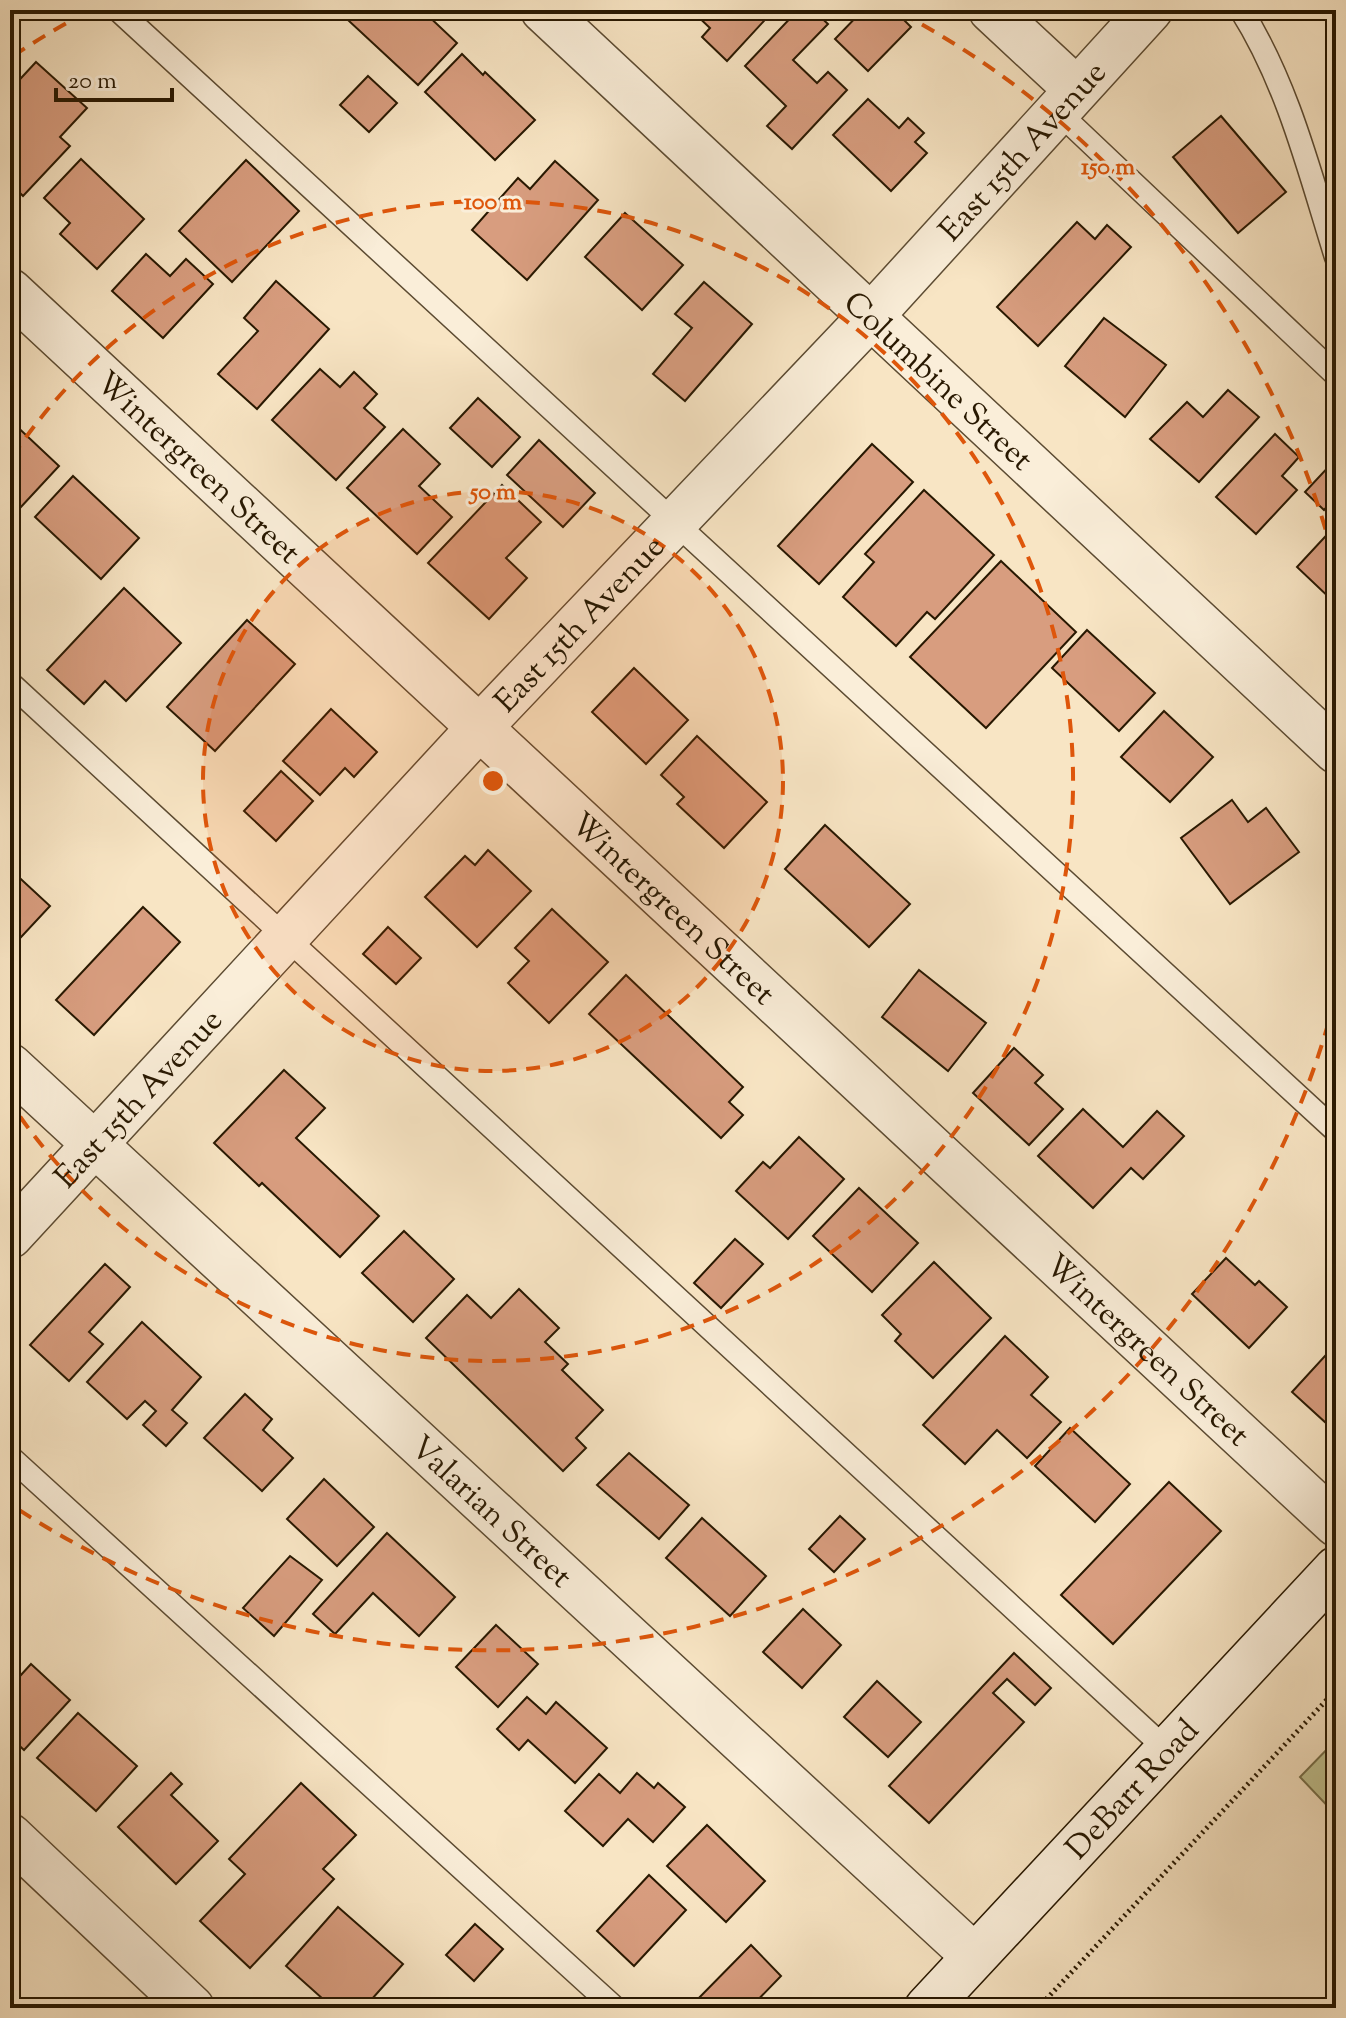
<svg xmlns="http://www.w3.org/2000/svg" width="1346" height="2018" font-family="'Sorts Mill Goudy',serif">
	<style>
		.green { fill: #c1c391; stroke: #746e49; stroke-width: 2 }
		.building { fill: #d89d7f; stroke: #281801; stroke-width: 2 }
		.lines { fill: none; stroke-linecap: round; stroke-linejoin: round }
		.service-casing { stroke: #5c4b32; stroke-width: 25 }
		.minor-casing { stroke: #5c4b32; stroke-width: 47 }
		.secondary-casing { stroke: #281801; stroke-width: 47 }
		.path { stroke: #281801; stroke-width: 5; stroke-dasharray: 2 4; stroke-linecap: butt }
		.service { stroke: #faeed9; stroke-width: 22 }
		.minor { stroke: #faeed9; stroke-width: 44 }
		.secondary { stroke: #faeed9; stroke-width: 44 }
		.ring { fill: none; stroke: #de560b; stroke-width: 4; stroke-dasharray: 14 10 }
		.labels { text-anchor: middle; stroke-width: 6; stroke-linejoin: round; paint-order: stroke }
		.street-label { font-size: 32px; fill: #281801; stroke: #faeed9 }
		.centre { fill: #de560b; stroke: #faeed9; stroke-width: 4 }
		.ring-label { font-size: 24px; text-anchor: middle; font-weight: bold; fill: #de560b; stroke: #faeed9; stroke-width: 6; stroke-linejoin: round; paint-order: stroke }
	</style>
	<rect width="100%" height="100%" fill="#f8e5c4"/>
	<filter id="stains"><feTurbulence type="fractalNoise" baseFrequency=".0025" numOctaves="4"/><feColorMatrix values="0 0 0 0 .2 0 0 0 0 .09 0 0 0 0 .02 0 0 0 .5 -.17"/></filter>
	<radialGradient id="worn" r=".72"><stop offset=".6" stop-color="#630" stop-opacity="0"/><stop offset="1" stop-color="#630" stop-opacity=".3"/></radialGradient>
	<!-- green -->
	<polygon class="green" points="1336,1740 1336,1815 1300,1777"/>
	<!-- building -->
	<g class="building">
		<polygon points="359,10 422,10 457,43 418,85 349,21"/>
		<polygon points="691,10 774,10 727,61 702,37 710,28"/>
		<polygon points="798,10 813,10 828,24 793,60 817,83 828,72 847,90 792,149 767,126 786,106 745,66"/>
		<polygon points="863,10 894,10 911,27 868,71 835,39"/>
		<polygon points="462,54 483,75 485,72 535,120 495,160 425,92"/>
		<polygon points="36,62 87,108 60,137 70,146 23,196 10,183 10,90"/>
		<polygon points="368,76 397,103 369,132 340,105"/>
		<polygon points="868,99 899,128 908,118 924,133 915,142 927,153 891,191 833,135"/>
		<polygon points="1221,116 1286,192 1238,233 1173,157"/>
		<polygon points="81,159 144,219 97,269 60,234 70,223 44,198"/>
		<polygon points="246,160 299,211 232,282 179,231"/>
		<polygon points="555,161 598,200 527,280 472,230 518,178 530,189"/>
		<polygon points="625,213 683,265 642,310 585,257"/>
		<polygon points="1077,222 1095,239 1107,225 1131,247 1038,346 997,307"/>
		<polygon points="146,254 170,276 186,259 213,284 163,338 112,291"/>
		<polygon points="276,281 329,329 257,409 218,374 258,331 244,318"/>
		<polygon points="704,282 752,324 685,401 653,374 692,328 675,314"/>
		<polygon points="1104,318 1166,365 1125,417 1065,366"/>
		<polygon points="320,369 340,387 354,372 377,394 364,408 385,427 336,480 272,420"/>
		<polygon points="1228,390 1259,417 1199,482 1150,439 1187,402 1203,417"/>
		<polygon points="478,398 520,437 492,467 450,428"/>
		<polygon points="10,420 59,466 20,508 10,498"/>
		<polygon points="403,429 440,464 419,486 452,517 417,554 347,488"/>
		<polygon points="1275,434 1299,457 1282,476 1297,490 1256,534 1216,497"/>
		<polygon points="539,440 595,493 563,527 507,475"/>
		<polygon points="872,444 913,482 819,584 778,546"/>
		<polygon points="1332,463 1336,466 1336,497 1324,510 1305,492"/>
		<polygon points="73,476 139,538 101,579 35,517"/>
		<polygon points="502,485 541,522 506,558 527,578 489,619 428,563"/>
		<polygon points="924,490 994,555 935,619 927,612 896,646 843,597 874,562 865,554"/>
		<polygon points="1335,526 1336,526 1336,604 1297,567"/>
		<polygon points="1001,561 1076,632 986,728 910,657"/>
		<polygon points="124,588 181,643 126,701 105,681 84,704 47,670"/>
		<polygon points="247,620 295,664 215,751 167,707"/>
		<polygon points="1087,630 1155,693 1119,731 1052,668"/>
		<polygon points="634,668 688,720 646,764 592,712"/>
		<polygon points="331,709 377,752 354,777 345,768 320,795 283,761"/>
		<polygon points="1164,711 1213,757 1170,802 1121,757"/>
		<polygon points="697,736 767,802 724,848 677,804 684,797 661,775"/>
		<polygon points="281,771 313,801 276,841 244,811"/>
		<polygon points="1232,800 1248,822 1266,808 1299,852 1230,904 1181,838"/>
		<polygon points="825,825 910,904 869,947 785,869"/>
		<polygon points="488,850 531,891 477,947 425,897 465,856 475,865"/>
		<polygon points="10,869 50,906 10,949"/>
		<polygon points="143,907 180,942 94,1035 56,1000"/>
		<polygon points="552,909 608,962 549,1023 508,983 529,961 515,948"/>
		<polygon points="388,927 421,958 396,984 363,954"/>
		<polygon points="919,970 986,1023 948,1071 882,1017"/>
		<polygon points="626,975 743,1087 729,1102 743,1115 721,1138 589,1014"/>
		<polygon points="1014,1048 1043,1075 1035,1083 1063,1109 1029,1145 973,1093"/>
		<polygon points="284,1070 325,1108 296,1138 379,1216 340,1257 262,1183 259,1186 214,1143"/>
		<polygon points="1083,1109 1123,1147 1157,1111 1184,1136 1143,1179 1131,1168 1093,1208 1038,1156"/>
		<polygon points="799,1137 844,1179 788,1239 736,1191 763,1162 770,1168"/>
		<polygon points="859,1188 918,1243 872,1292 813,1236"/>
		<polygon points="404,1231 454,1279 413,1322 362,1273"/>
		<polygon points="735,1239 763,1264 721,1308 694,1283"/>
		<polygon points="1226,1258 1255,1285 1259,1281 1287,1307 1249,1348 1192,1294"/>
		<polygon points="934,1262 991,1318 933,1378 895,1341 901,1334 882,1315"/>
		<polygon points="105,1264 130,1287 89,1332 103,1344 69,1381 30,1345"/>
		<polygon points="519,1289 559,1328 545,1342 568,1364 562,1370 603,1410 576,1438 586,1448 563,1471 426,1338 467,1295 491,1318"/>
		<polygon points="142,1322 201,1377 172,1410 187,1423 166,1446 143,1425 156,1411 145,1401 127,1419 87,1382"/>
		<polygon points="1005,1336 1048,1377 1031,1395 1061,1422 1027,1458 997,1430 965,1464 923,1425"/>
		<polygon points="1335,1345 1336,1412 1326,1423 1292,1392"/>
		<polygon points="245,1394 272,1419 263,1430 293,1458 262,1491 204,1438"/>
		<polygon points="1070,1428 1130,1484 1095,1522 1035,1466"/>
		<polygon points="629,1453 689,1505 659,1539 597,1485"/>
		<polygon points="324,1479 374,1527 337,1566 287,1519"/>
		<polygon points="1169,1482 1221,1531 1113,1644 1061,1595"/>
		<polygon points="840,1516 865,1539 834,1572 809,1549"/>
		<polygon points="702,1518 766,1576 730,1616 666,1558"/>
		<polygon points="387,1533 455,1597 419,1636 373,1593 335,1634 313,1614"/>
		<polygon points="290,1556 322,1580 274,1636 243,1608"/>
		<polygon points="803,1609 841,1645 802,1688 763,1652"/>
		<polygon points="496,1625 538,1664 498,1707 456,1667"/>
		<polygon points="1014,1653 1051,1688 1035,1705 1007,1679 993,1693 1024,1722 929,1823 889,1786"/>
		<polygon points="31,1664 70,1700 24,1750 10,1737 10,1687"/>
		<polygon points="877,1681 921,1722 888,1757 844,1717"/>
		<polygon points="527,1697 546,1714 556,1702 607,1748 575,1783 528,1740 519,1750 497,1729"/>
		<polygon points="78,1713 137,1766 96,1811 37,1758"/>
		<polygon points="171,1773 182,1784 171,1795 218,1841 176,1884 118,1827"/>
		<polygon points="637,1773 654,1788 658,1783 685,1807 653,1842 628,1819 603,1846 565,1811 599,1774 620,1793"/>
		<polygon points="301,1783 356,1835 323,1869 334,1879 250,1968 200,1921 245,1874 229,1859"/>
		<polygon points="707,1825 765,1881 726,1922 667,1866"/>
		<polygon points="649,1875 686,1910 634,1966 597,1931"/>
		<polygon points="338,1907 403,1964 364,2008 333,2008 286,1966"/>
		<polygon points="475,1924 503,1949 474,1981 446,1955"/>
		<polygon points="751,1945 781,1976 750,2008 689,2008"/>
	</g>
	<g class="lines">
		<defs>
			<g id="service">
				<polyline points="118,10 1336,1131"/>
				<path d="M1241,10C1288,84 1310,174 1336,257"/>
				<polyline points="1056,110 1336,375"/>
				<polyline points="10,683 1166,1749"/>
				<polyline points="10,1457 615,2008"/>
			</g>
			<g id="minor">
				<path id="s1" d="M543,10L1336,751"/>
				<polyline points="991,10 1076,89"/>
				<path id="s2" d="M10,291L1336,1524"/>
				<path id="s3" d="M10,1066L974,1956"/>
				<path id="s4" d="M10,1236L479,728L872,315L1150,10"/>
				<polyline points="10,1836 192,2008"/>
			</g>
			<g id="secondary">
				<path id="s5" d="M927,2008L1336,1569"/>
			</g>
		</defs>
		<!-- service casing -->
		<use href="#service" class="service-casing"/>
		<!-- minor casing -->
		<use href="#minor" class="minor-casing"/>
		<!-- secondary casing -->
		<use href="#secondary" class="secondary-casing"/>
		<!-- path -->
		<polyline class="path" points="1038,2008 1336,1690"/>
		<!-- service -->
		<use href="#service" class="service"/>
		<!-- minor -->
		<use href="#minor" class="minor"/>
		<!-- secondary -->
		<use href="#secondary" class="secondary"/>
	</g>
	<!-- distance rings -->
	<circle cx="493" cy="781" r="290" fill="#de560b" fill-opacity=".12"/>
	<g class="ring">
		<circle cx="493" cy="781" r="290"/>
		<path d="M12 457A580 580 0 1 1 12 1105"/>
		<path d="M1335 999A870 870 0 0 1 13 1506M13 56A870 870 0 0 1 85 13M901 13A870 870 0 0 1 1335 563"/>
	</g>
	<g class="labels">
		<!-- street labels -->
		<g class="street-label">
			<text dy="11" stroke="none"><textPath href="#s4" startOffset="1484">East 15th Avenue</textPath></text>
			<text dy="11" stroke="none"><textPath href="#s1" startOffset="542">Columbine Street</textPath></text>
			<text dy="11" stroke="none"><textPath href="#s2" startOffset="258">Wintergreen Street</textPath></text>
			<text dy="11" stroke="none"><textPath href="#s4" startOffset="836">East 15th Avenue</textPath></text>
			<text dy="11" stroke="none"><textPath href="#s2" startOffset="906">Wintergreen Street</textPath></text>
			<text dy="11" stroke="none"><textPath href="#s4" startOffset="188">East 15th Avenue</textPath></text>
			<text dy="11" stroke="none"><textPath href="#s2" startOffset="1554">Wintergreen Street</textPath></text>
			<text dy="11" stroke="none"><textPath href="#s3" startOffset="656">Valarian Street</textPath></text>
			<text dy="11" stroke="none"><textPath href="#s5" startOffset="300">DeBarr Road</textPath></text>
		</g>
	</g>
	<circle cx="493" cy="781" r="12" class="centre"/>
	<g class="ring-label">
		<text x="1108" y="174">150 m</text>
		<text x="493" y="209">100 m</text>
		<text x="493" y="499">50 m</text>
	</g>
	<!-- margin -->
	<rect width="1346" height="2018" fill="none" stroke="#f8e5c4" stroke-width="40"/>
	<rect x="12" y="12" width="1322" height="1994" fill="none" stroke="#281801" stroke-width="4"/>
	<rect x="20" y="20" width="1306" height="1978" fill="none" stroke="#281801" stroke-width="2"/>
	<!-- scale -->
	<path d="M56 88v12h116v-12" fill="none" stroke="#281801" stroke-width="4"/>
	<text x="68" y="88" font-size="24" fill="#281801" stroke="#faeed9" stroke-width="6" paint-order="stroke">20 m</text>
	<rect width="100%" height="100%" filter="url(#stains)"/>
	<rect width="100%" height="100%" fill="url(#worn)"/>
</svg>
